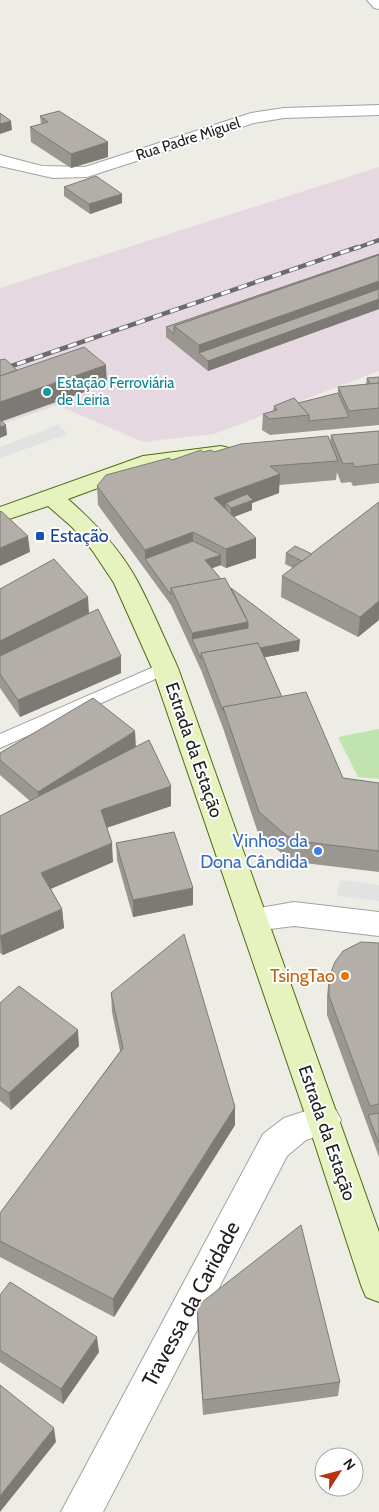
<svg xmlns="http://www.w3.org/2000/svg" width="379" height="1512" font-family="Cabin,sans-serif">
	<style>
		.industrial { fill: #e6d8e1 }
		.grass { fill: #c0e3b0 }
		.parking { fill: #e2e2e2 }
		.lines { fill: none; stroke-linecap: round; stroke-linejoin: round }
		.service-casing { stroke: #a2a2a2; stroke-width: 2 }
		.minor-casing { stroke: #a2a2a2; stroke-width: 2 }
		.secondary-casing { stroke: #506a11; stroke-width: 2 }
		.service { fill: #fff; fill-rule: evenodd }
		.minor { fill: #fff; fill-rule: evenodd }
		.secondary { fill: #e6f3bf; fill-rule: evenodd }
		.rail-far1-casing { stroke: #6c6c6c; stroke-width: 4 }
		.rail-casing { stroke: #6c6c6c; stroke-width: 4.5 }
		.rail-far1 { stroke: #fff; stroke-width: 2.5; stroke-dasharray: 7; stroke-linecap: butt }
		.rail { stroke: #fff; stroke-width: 3; stroke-dasharray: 9; stroke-linecap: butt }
		.wall { fill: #9a9690 }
		.shaded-wall { fill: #7d7a76 }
		.building { fill: #b3afa8; stroke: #7d7a76 }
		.culture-dot { fill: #0f9aa8; stroke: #fff; stroke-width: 2 }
		.transit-dot { fill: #1a4fb4; stroke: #fff; stroke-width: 2 }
		.shop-dot { fill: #3f7fe0; stroke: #fff; stroke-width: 2 }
		.food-dot { fill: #e8710a; stroke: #fff; stroke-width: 2 }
		.labels { text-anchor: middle; stroke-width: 4; stroke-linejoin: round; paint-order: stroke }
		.far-street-label { font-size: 15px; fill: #1e1e1e; stroke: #fff }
		.far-culture-label { font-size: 15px; fill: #0d838f; stroke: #fff; text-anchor: start }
		.transit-label { font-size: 18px; fill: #164399; stroke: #fff; text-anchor: start }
		.street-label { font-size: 18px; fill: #1e1e1e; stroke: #fff }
		.shop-label { font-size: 18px; fill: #366cbe; stroke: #fff; text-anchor: end }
		.food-label { font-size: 18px; fill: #c56008; stroke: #fff; text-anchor: end }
		.near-street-label { font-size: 21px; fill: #1e1e1e; stroke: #fff }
	</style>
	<rect width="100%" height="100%" fill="#eeede5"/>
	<!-- industrial -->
	<polygon class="industrial" points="379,167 379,371 214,434 143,442 57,405 0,425 0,288"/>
	<!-- grass -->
	<polygon class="grass" points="379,729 379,779 358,777 338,737"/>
	<!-- parking -->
	<g class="parking">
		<polygon points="58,425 68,434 0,458 0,447"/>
		<polygon points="340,880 379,885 379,901 337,896"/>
	</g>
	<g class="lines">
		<defs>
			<polygon id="service" points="165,662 171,664 174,668 171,672 0,748 0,734"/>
			<g id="minor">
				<polygon points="367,0 379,0 379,9 374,8"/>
				<polygon points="379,105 379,115 284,118 254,123 87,177 53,178 0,166 0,155 42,166 85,167 251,113 284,108"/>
				<polygon points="294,902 379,912 379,936 294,926 253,931 242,927 238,919 242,911"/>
				<polygon points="324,1105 336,1110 341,1120 336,1130 306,1140 287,1156 103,1512 61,1512 263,1134 284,1118"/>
			</g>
			<path id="secondary" d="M221,446L229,448L232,453L229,458L155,467L68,499C95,523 122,551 139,584C153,611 165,640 178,668L379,1232V1302L366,1297L361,1285L307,1120L152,668L114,583L92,550L72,527L48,506L0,522V507L143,456Z"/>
		</defs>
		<!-- service casing -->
		<use href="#service" class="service-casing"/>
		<!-- minor casing -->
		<use href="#minor" class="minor-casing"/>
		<!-- secondary casing -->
		<use href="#secondary" class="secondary-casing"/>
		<!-- service -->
		<use href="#service" class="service"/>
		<!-- minor -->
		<use href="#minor" class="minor"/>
		<!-- secondary -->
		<use href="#secondary" class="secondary"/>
		<defs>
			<polyline id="rail-far1" points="354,249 379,240"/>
			<polyline id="rail" points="0,370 358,247"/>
		</defs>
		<!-- rail-far1 casing -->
		<use href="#rail-far1" class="rail-far1-casing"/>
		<!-- rail casing -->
		<use href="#rail" class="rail-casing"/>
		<!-- rail-far1 -->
		<use href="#rail-far1" class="rail-far1"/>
		<!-- rail -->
		<use href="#rail" class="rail"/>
	</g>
	<!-- wall -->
	<g class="wall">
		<polygon points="40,116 108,142 108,157 71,168 31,142 30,127 41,124"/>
		<polygon points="64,187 122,194 122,203 90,214 64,196"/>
		<polygon points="379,254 379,309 208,371 166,337 166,327"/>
		<polygon points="379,377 379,425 270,435 262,430 263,414 273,411 274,406 298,403 338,393 338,387 366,384 367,378"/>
		<polygon points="379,431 379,483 353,486 351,482 341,483 337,472 336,480 279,485 279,493 252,503 252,510 234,517 256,558 226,568 220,565 212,568 221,579 299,651 265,657 282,697 343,778 379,783 379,872 304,863 286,857 258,833 223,728 201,670 171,605 98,505 97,486 172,460 203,452 330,442 331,435"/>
		<polygon points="379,502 379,620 358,637 281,597 282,576 293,568 285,564 286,553 312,554"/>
		<polygon points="0,589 89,613 121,673 20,717 0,688"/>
		<polygon points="136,747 171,806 107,828 113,862 51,889 62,909 64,928 3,955 0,953 0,816 30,801 0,775 0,753"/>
		<polygon points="116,843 193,905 133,917 117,860"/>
		<polygon points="379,943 379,1157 327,1015 327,996 329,977"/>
		<polygon points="111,993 235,1107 235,1125 114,1317 0,1257 0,1213 120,1051 112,1012"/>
		<polygon points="0,1003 79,1046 11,1110 0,1101"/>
		<polygon points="0,1295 99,1352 63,1404 0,1362"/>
		<polygon points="197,1306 340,1382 338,1396 203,1415 197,1321"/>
	</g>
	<!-- shaded-wall -->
	<g class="shaded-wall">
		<polygon points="11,121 12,130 0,134 0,124"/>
		<polygon points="108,142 108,157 71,168 71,154"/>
		<polygon points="122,194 122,203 90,214 89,204"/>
		<polygon points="379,281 379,298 199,353 199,363 199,345"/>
		<polygon points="379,299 379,309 208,371 208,361"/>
		<polygon points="106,365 107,384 0,422 0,402"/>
		<polygon points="6,425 7,435 0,438 0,427"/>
		<polygon points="280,474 279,493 252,503 252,510 231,518 231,508 226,503 225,513 214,498"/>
		<polygon points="193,532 193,551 145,559 145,550"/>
		<polygon points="28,536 30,552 0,566 0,548"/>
		<polygon points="256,538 256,558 226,568 226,549"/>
		<polygon points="221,555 221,565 205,571 205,560"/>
		<polygon points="88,597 89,613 0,659 0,641"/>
		<polygon points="379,601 379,620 358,637 360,617"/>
		<polygon points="248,622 248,639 192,639 192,650 192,633"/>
		<polygon points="300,640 299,651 207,668 203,658"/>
		<polygon points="121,656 121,673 20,717 18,700"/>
		<polygon points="135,731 136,748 39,809 38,792"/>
		<polygon points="171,786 171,806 102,829 101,810"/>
		<polygon points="112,843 113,862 43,892 41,873"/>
		<polygon points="193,888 193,905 133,917 133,900"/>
		<polygon points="62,909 64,928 3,955 0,936"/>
		<polygon points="78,1030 79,1046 11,1110 9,1093"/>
		<polygon points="235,1107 235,1125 114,1317 113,1299"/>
		<polygon points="97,1337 99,1352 63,1404 61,1389"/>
		<polygon points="54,1428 56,1442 0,1512 0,1496"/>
	</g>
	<!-- building -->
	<g class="building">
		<polygon points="59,111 108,142 71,154 30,127 48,122 40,116"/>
		<polygon points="0,113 11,121 0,124"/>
		<polygon points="96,176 122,194 89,204 64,187"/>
		<polygon points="379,254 379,255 174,326 174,334 166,327"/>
		<polygon points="379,255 379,281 199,345 174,326"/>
		<polygon points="379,289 379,299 208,361 199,353"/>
		<polygon points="84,347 106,365 0,402 0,376"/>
		<polygon points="5,359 17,370 0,376 0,360"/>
		<polygon points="379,377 379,383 370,384 367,378"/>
		<polygon points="379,383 379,408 349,411 338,387"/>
		<polygon points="338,393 349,417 309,421 309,415 298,403"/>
		<polygon points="294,398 309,415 270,419 263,414 277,410 274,406"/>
		<polygon points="0,420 6,425 0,427"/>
		<polygon points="379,431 379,464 354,467 353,463 343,464 331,435"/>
		<polygon points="328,436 338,461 270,466 280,474 214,498 256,538 226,549 193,532 145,550 97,486 106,475 169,458 172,460 201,450 203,452 211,450 214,452 241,444"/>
		<polygon points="247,494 253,500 231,508 226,503"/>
		<polygon points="379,502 379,601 360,617 282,576"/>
		<polygon points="1,511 28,536 0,548 0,512"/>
		<polygon points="193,541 221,555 205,560 221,579 171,588 171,595 145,559"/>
		<polygon points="295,546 312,554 302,561 286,553"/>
		<polygon points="54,559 88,597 0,641 0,589"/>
		<polygon points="225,578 248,622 192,633 171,588"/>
		<polygon points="231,588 300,640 260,648 258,643 201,653 201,659 192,639 248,628 248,622"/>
		<polygon points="98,609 121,656 18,700 0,674 0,656"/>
		<polygon points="258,643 282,697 223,707 223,711 201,653"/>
		<polygon points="306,692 343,778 379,783 379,851 306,842 287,836 259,812 223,707"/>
		<polygon points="93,698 135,731 38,792 0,760 0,753"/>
		<polygon points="149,740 171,786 101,810 112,843 41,873 62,909 0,936 0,816"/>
		<polygon points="174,832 193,888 133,900 116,843"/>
		<polygon points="184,934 235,1107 113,1299 0,1241 0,1213 123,1048 111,993"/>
		<polygon points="361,942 379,943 379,1104 370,1106 329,996 329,977 335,962 343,951"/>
		<polygon points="19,986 78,1030 9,1093 0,1087 0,1003"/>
		<polygon points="379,1113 379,1143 368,1115"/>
		<polygon points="301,1225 340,1382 203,1400 197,1306"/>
		<polygon points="10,1282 97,1337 61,1389 0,1350 0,1295"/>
		<polygon points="0,1385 54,1428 0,1496"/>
	</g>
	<!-- markers -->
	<circle class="culture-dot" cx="47" cy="392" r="5"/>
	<rect class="transit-dot" x="35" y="531" width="10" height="10" rx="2.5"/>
	<circle class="shop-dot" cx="318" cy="851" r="5"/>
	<circle class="food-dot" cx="345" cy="976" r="5"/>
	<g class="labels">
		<!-- far-street labels -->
		<g class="far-street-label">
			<text transform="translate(188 139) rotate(-18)" y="5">Rua Padre Miguel</text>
		</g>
		<!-- far-culture labels -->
		<g class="far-culture-label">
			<text x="57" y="388">Estação Ferroviária<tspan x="57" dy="17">de Leiria</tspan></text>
		</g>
		<!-- transit labels -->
		<g class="transit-label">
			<text x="50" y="542">Estação</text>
		</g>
		<!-- street labels -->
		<g class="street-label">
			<text transform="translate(194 750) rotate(71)" y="6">Estrada da Estação</text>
			<text transform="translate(327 1133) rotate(71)" y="6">Estrada da Estação</text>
		</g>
		<!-- shop labels -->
		<g class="shop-label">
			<text x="308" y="847">Vinhos da<tspan x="308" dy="21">Dona Cândida</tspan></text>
		</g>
		<!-- food labels -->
		<g class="food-label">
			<text x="335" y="982">TsingTao</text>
		</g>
		<!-- near-street labels -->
		<g class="near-street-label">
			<text transform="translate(191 1304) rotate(-62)" y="7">Travessa da Caridade</text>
		</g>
	</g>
	<!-- north arrow -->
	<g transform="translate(339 1472) rotate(54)"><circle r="24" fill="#ffffff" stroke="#a5a5a5"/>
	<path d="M0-4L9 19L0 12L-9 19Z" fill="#b73315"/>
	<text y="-8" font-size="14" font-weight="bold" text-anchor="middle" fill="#1e1e1e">N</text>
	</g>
</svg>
